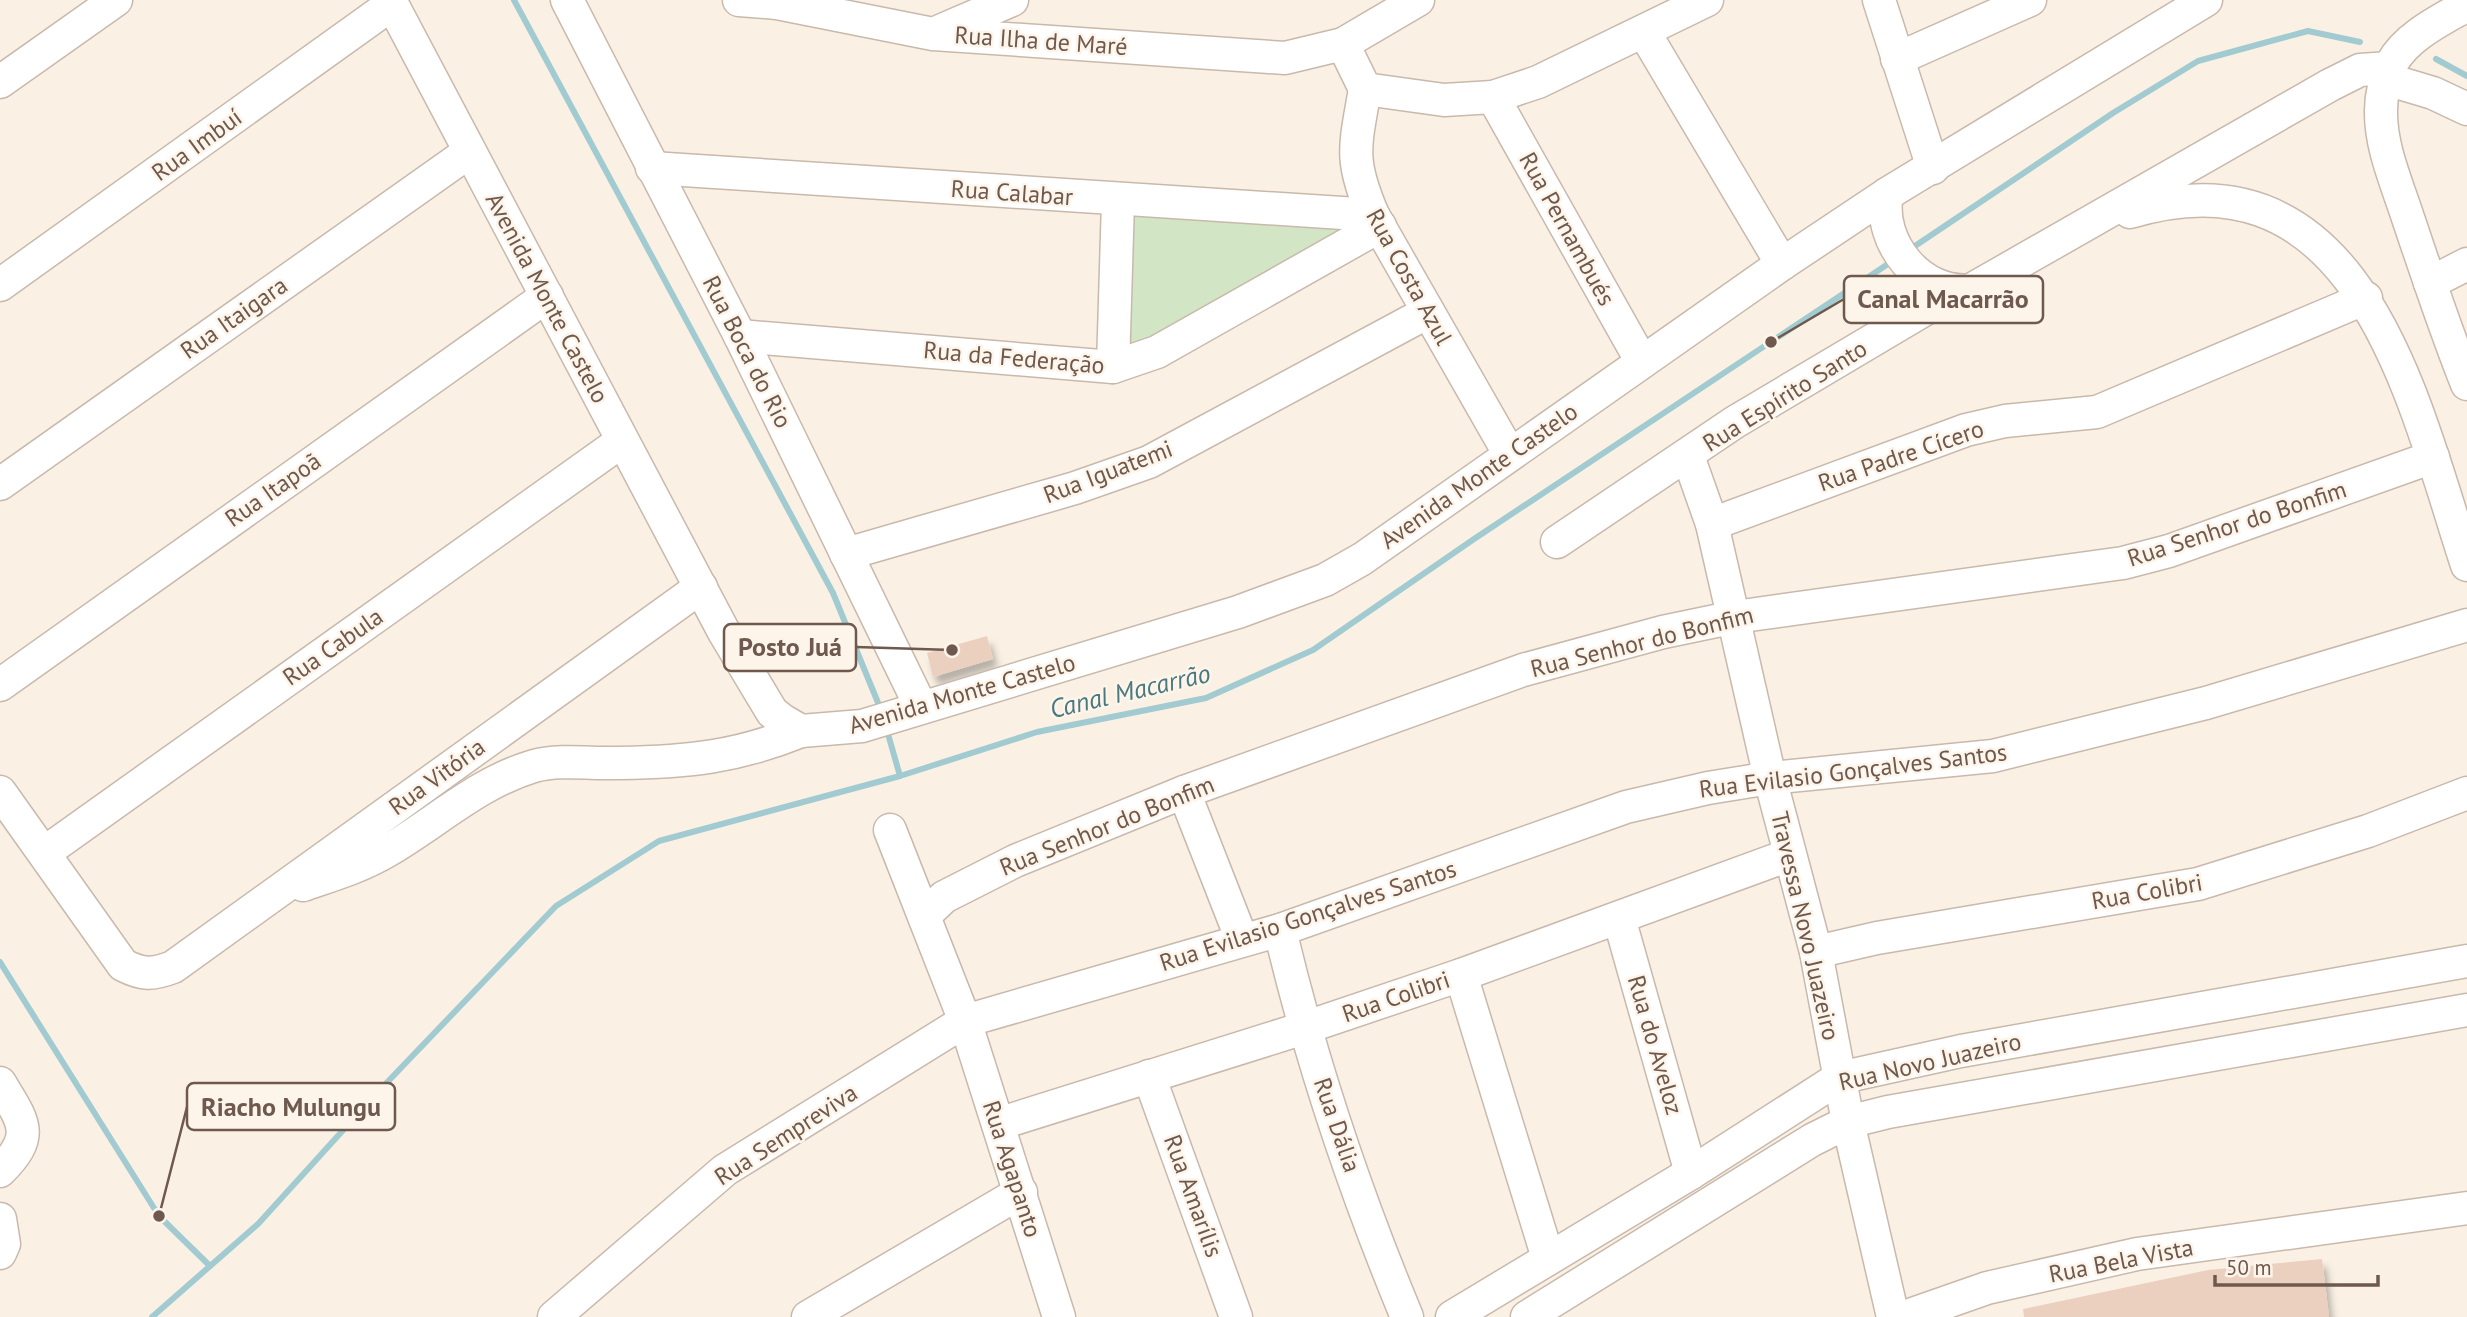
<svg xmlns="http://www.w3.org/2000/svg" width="2467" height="1317" font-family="'PT Sans',sans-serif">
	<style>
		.green { fill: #d2e5c4 }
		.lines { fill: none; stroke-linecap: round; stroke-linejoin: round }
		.stream { stroke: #a2cbd1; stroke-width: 6 }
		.building { fill: #ecd0bf; filter: url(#shadow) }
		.minor-casing { stroke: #c9b9ac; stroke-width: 35 }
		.minor { stroke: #fff; stroke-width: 32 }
		.labels { text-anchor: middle; stroke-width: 5; stroke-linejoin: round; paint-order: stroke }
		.street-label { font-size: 24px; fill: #6f584d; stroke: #fdf5ea }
		.water-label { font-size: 26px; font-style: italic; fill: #497880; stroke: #fdf5ea }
		.leader { fill: none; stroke: #6f584d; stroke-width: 2.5 }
		.callout-dot { fill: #6f584d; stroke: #fdf5ea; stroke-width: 2.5 }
		.callout { fill: #fdf5ea; stroke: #6f584d; stroke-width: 2.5 }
		.callout-label { font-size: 26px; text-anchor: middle; font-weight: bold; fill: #6f584d }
	</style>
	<defs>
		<filter id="shadow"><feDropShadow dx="4.5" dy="8" stdDeviation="3.5" flood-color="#0004"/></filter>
	</defs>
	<rect width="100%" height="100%" fill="#faf1e4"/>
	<!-- green -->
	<polygon class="green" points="1125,209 1370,223 1119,361"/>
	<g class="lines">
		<!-- stream -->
		<g class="stream">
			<polyline points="514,0 833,593 881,710"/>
			<polyline points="2436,59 2467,76"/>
			<polyline points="1909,250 2113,113 2198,61 2308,31 2360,42"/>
			<polyline points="886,727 900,776"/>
			<polyline points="0,962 159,1216 210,1266"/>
			<polyline points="152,1317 258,1224 375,1095 556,906 659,841 900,776 1037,732 1206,698 1313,650 1474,539 1894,260"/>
		</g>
	</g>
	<!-- building -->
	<g class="building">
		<polygon points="987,636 993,659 933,677 927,653"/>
		<polygon points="2322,1259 2329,1317 2024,1317 2023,1309 2208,1270"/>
	</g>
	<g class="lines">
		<defs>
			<g id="minor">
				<polyline points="390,0 724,632 772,712 782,720 801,731 862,726 1238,612 1325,580 1362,559 1782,264 1887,194 2206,0"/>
				<polyline points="567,0 740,336 921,707"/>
				<polyline points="739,0 777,3 933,34 1285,58 1343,44 1418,0"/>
				<polyline points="1879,0 1933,168"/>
				<path d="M2467,5C2441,20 2407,36 2392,63C2386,77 2381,95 2381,110C2380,146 2397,184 2408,218C2427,274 2445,329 2467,384"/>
				<polyline points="940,31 1012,0"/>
				<polyline points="1644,32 1782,264"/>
				<polyline points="1343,44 1365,89 1444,100 1493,97 1538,82 1707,0"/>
				<polyline points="1897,59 2030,0"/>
				<polyline points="2386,79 2433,93 2467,109"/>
				<polyline points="0,82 116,0"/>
				<path d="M1365,89C1355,147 1349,159 1373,215L1509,453"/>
				<polyline points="1493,97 1642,362"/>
				<polyline points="652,168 1373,215"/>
				<path d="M1887,194C1877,242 1921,296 1971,290L2330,85L2360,70L2390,68"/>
				<path d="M2130,212C2361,142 2414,404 2467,565"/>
				<polyline points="2430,283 2467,264"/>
				<polyline points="0,285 392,4"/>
				<polyline points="740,336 1113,367 1157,352 1380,226"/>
				<polyline points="1113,367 1118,201"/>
				<polyline points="1688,456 1712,524 1770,778 1816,952 1848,1122 1893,1317"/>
				<polyline points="0,484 469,152"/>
				<polyline points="1712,524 1966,430 2005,421 2097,412 2366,298"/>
				<polyline points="1557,542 1735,422 1954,292"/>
				<polyline points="846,554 1075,488 1149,462 1428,312"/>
				<polyline points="0,685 547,296"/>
				<path d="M0,792L123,965C143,975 152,975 173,967L701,587"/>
				<polyline points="1184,792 1242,940"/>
				<polyline points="890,830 965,1021 1059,1317"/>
				<polyline points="44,853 622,441"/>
				<path d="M303,885C332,875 360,867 387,851C437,822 477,783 534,766C559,759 593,764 619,763C688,762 737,757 801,731"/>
				<polyline points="924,916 944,897 1015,861 1184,792 1523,670 1663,632 1735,617 2123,563 2169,551 2433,457"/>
				<polyline points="1619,918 1691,1173"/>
				<path d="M1280,930C1311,1061 1355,1192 1407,1317"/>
				<polyline points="1816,952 1877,938 2198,884 2368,831 2467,793"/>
				<polyline points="1461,975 1548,1258"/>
				<polyline points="1149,1076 1236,1317"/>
				<path d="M0,1083C24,1123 36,1135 0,1171"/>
				<polyline points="998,1124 1304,1028 1461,975 1789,855"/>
				<polyline points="0,1219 4,1244 0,1253"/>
				<polyline points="554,1317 725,1170 965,1021 1280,930 1626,807 1708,788 1770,778 1993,756 2206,703 2467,625"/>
				<polyline points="808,1317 1021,1192"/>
				<polyline points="1452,1317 1691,1173 1839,1078 1961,1051 2467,961"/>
				<polyline points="1527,1317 1812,1140 1848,1122 1888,1112 2467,1010"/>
				<polyline points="1904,1317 1987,1288 2137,1254 2467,1208"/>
			</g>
		</defs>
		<!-- minor casing -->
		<use href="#minor" class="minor-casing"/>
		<!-- minor -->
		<use href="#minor" class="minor"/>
	</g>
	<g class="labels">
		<!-- street labels -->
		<g class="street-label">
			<text transform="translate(1041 41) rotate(4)" y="8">Rua Ilha de Maré</text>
			<text transform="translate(197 145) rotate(-36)" y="8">Rua Imbuí</text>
			<text transform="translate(1012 193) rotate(4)" y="8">Rua Calabar</text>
			<text transform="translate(1567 229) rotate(61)" y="8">Rua Pernambués</text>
			<text transform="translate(1409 277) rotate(61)" y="8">Rua Costa Azul</text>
			<text transform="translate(547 298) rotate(62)" y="8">Avenida Monte Castelo</text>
			<text transform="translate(234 318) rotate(-35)" y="8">Rua Itaigara</text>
			<text transform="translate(747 352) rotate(63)" y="8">Rua Boca do Rio</text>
			<text transform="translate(1014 358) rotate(5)" y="8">Rua da Federação</text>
			<text transform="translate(1785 396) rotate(-32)" y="8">Rua Espírito Santo</text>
			<text transform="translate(1901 456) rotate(-19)" y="8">Rua Padre Cícero</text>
			<text transform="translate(1108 472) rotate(-21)" y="8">Rua Iguatemi</text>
			<text transform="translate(1479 476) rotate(-35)" y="8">Avenida Monte Castelo</text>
			<text transform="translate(273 490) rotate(-35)" y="8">Rua Itapoã</text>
			<text transform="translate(2237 524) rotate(-18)" y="8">Rua Senhor do Bonfim</text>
			<text transform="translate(1642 642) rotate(-14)" y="8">Rua Senhor do Bonfim</text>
			<text transform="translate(333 647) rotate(-35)" y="8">Rua Cabula</text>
			<text transform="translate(962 694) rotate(-16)" y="8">Avenida Monte Castelo</text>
			<text transform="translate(1853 771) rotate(-7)" y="8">Rua Evilasio Gonçalves Santos</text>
			<text transform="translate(437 777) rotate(-36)" y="8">Rua Vitória</text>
			<text transform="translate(1107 826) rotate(-22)" y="8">Rua Senhor do Bonfim</text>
			<text transform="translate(2147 892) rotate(-10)" y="8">Rua Colibri</text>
			<text transform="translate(1308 916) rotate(-18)" y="8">Rua Evilasio Gonçalves Santos</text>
			<text transform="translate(1805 926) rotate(77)" y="8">Travessa Novo Juazeiro</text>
			<text transform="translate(1396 997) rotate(-19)" y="8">Rua Colibri</text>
			<text transform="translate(1655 1045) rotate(74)" y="8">Rua do Aveloz</text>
			<text transform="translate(1930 1062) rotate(-13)" y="8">Rua Novo Juazeiro</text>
			<text transform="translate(1337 1125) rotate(71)" y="8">Rua Dália</text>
			<text transform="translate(786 1135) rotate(-33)" y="8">Rua Sempreviva</text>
			<text transform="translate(1012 1169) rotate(72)" y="8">Rua Agapanto</text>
			<text transform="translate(1193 1196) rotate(70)" y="8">Rua Amarílis</text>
			<text transform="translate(2121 1261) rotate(-11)" y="8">Rua Bela Vista</text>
		</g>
		<!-- water labels -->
		<g class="water-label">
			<text transform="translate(1130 691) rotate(-13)" y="9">Canal Macarrão</text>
		</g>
	</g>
	<!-- callouts -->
	<path class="leader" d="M1771 342L1844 299M952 650L856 647M159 1216L187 1107"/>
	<g class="callout-dot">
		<circle cx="1771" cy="342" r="7"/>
		<circle cx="952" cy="650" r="7"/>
		<circle cx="159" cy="1216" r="7"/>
	</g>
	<g class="callout">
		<rect x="1844" y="276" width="199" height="47" rx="7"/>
		<rect x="724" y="624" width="132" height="47" rx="7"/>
		<rect x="187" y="1083" width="208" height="47" rx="7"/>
	</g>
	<g class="callout-label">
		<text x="1943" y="308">Canal Macarrão</text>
		<text x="790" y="656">Posto Juá</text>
		<text x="291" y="1116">Riacho Mulungu</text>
	</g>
	<!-- scale -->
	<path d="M2215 1275v10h163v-10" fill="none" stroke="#6f584d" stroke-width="3.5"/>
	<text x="2226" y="1275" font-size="21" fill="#6f584d" stroke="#fdf5ea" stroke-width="5" paint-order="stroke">50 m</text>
</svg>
